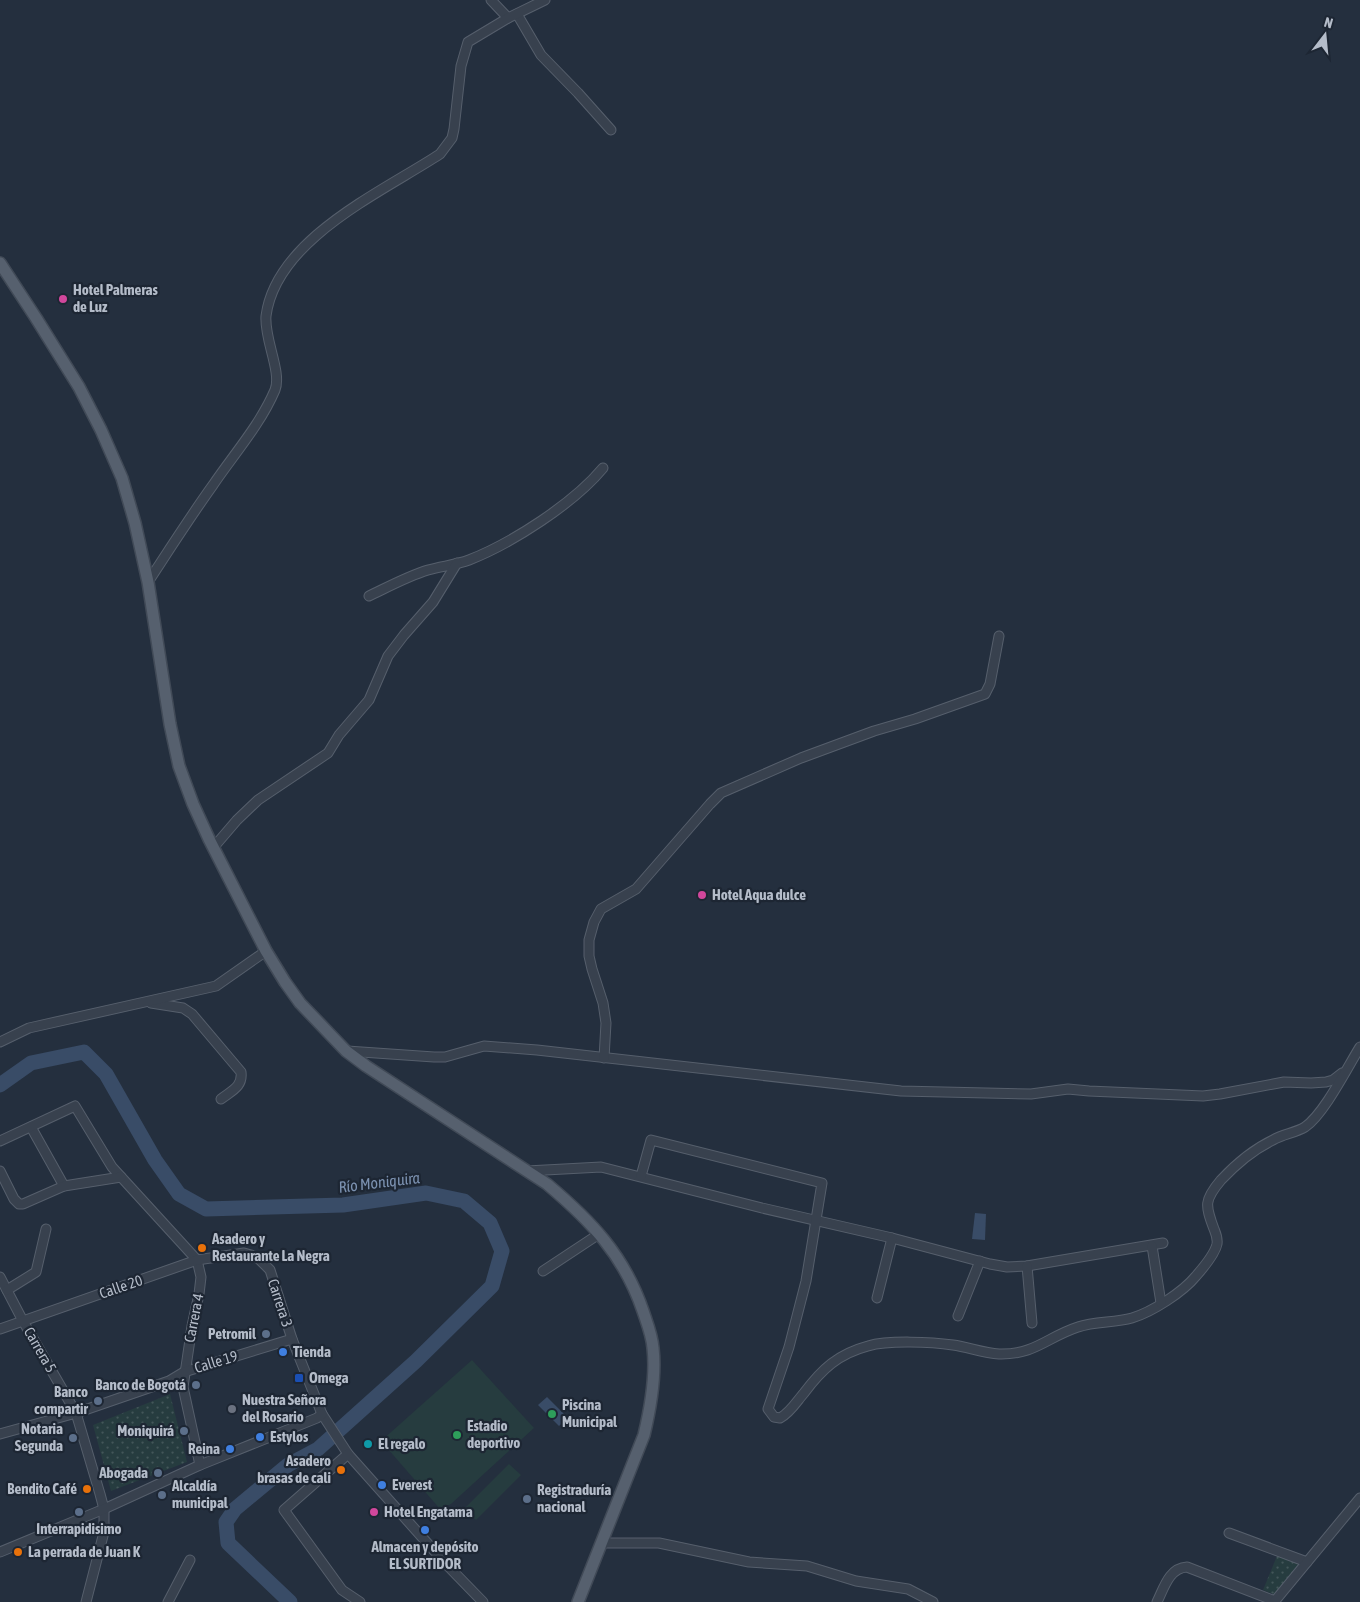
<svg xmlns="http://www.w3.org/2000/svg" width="1360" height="1602" font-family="'Asap Condensed',sans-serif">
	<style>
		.grass { fill: url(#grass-dots) }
		.pitch { fill: #263c3f }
		.water { fill: #394c67 }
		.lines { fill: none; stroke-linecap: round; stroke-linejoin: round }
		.river { stroke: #394c67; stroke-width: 15 }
		.minor-casing { stroke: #565f6c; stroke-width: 11 }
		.major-casing { stroke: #414a57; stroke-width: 14 }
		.minor { stroke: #38414e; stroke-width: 9 }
		.major { stroke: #56606e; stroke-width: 11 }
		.hotel-dot { fill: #d1479c; stroke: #1d2633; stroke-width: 2 }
		.food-dot { fill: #e8710a; stroke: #1d2633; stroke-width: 2 }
		.service-dot { fill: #5c6f8a; stroke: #1d2633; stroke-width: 2 }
		.shop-dot { fill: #3f7fe0; stroke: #1d2633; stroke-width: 2 }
		.transit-dot { fill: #1a4fb4; stroke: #1d2633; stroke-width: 2 }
		.worship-dot { fill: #6b7280; stroke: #1d2633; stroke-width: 2 }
		.leisure-dot { fill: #2e9e5b; stroke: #1d2633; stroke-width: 2 }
		.culture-dot { fill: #0f9aa8; stroke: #1d2633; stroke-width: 2 }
		.labels { text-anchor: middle; stroke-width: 4.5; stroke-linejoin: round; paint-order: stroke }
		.poi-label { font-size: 15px; font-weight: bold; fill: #b4bcc9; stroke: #1d2633; text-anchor: start }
		.street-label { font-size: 15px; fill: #b4bcc9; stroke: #1d2633 }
		.water-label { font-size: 16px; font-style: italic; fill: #7c92b1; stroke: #1d2633 }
	</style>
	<defs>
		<pattern id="grass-dots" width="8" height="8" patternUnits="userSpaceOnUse" patternTransform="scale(1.25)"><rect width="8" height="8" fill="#263c3f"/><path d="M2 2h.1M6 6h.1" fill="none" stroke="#435659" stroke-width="1.8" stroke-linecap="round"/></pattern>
	</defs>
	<rect width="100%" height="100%" fill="#242f3e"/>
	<!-- grass -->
	<g class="grass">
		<polygon points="170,1394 187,1462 111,1491 93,1425"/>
		<polygon points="1277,1556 1299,1563 1276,1595 1263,1590"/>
	</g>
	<!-- pitch -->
	<g class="pitch">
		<polygon points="472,1360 534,1428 451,1504 440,1509 381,1441"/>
		<polygon points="509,1464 521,1475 476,1520 464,1509"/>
	</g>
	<!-- water -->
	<g class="water">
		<polygon points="975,1213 986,1214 985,1240 972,1239"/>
		<polygon points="547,1397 568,1418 559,1426 538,1405"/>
	</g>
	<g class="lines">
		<!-- river -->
		<polyline class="river" points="0,1085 31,1063 84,1052 106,1074 155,1160 179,1194 206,1209 343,1205 426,1193 464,1201 490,1223 502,1251 492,1286 416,1361 318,1449 288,1465 235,1509 226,1522 228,1543 290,1602"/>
		<defs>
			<g id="minor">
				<polyline points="491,0 508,18"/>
				<polyline points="517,14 541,55 578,93 611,130"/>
				<path d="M148,582C169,550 190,517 213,485C234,454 260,425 275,390C282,372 264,339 266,316C276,239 382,192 440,154L452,138L454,129L461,66L468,42L508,18L545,0"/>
				<path d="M369,596C388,587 408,576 428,570C442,566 456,565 469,560C512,543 573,504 603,468"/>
				<polyline points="213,848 237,820 258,800 328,753 339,735 369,700 388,656 404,635 433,602 457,563"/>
				<path d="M151,1003L183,1008L192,1014L241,1072C243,1087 231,1091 221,1099"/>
				<polyline points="0,1042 29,1028 216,986 266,951"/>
				<polyline points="347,1051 434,1057 445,1057 484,1046 537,1050 901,1091 1031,1094 1068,1089 1089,1091 1203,1096 1220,1094 1284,1082 1311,1083 1326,1082 1333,1080 1342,1073"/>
				<polyline points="604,1058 606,1023 603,1003 592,969 589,956 589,940 594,922 601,909 636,889 710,804 721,793 801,758 874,731 915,719 985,694 990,684 999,636"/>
				<polyline points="31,1127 64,1186"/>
				<polyline points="0,1141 75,1106 112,1167 197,1260 201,1277 199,1294 192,1326 183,1387 200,1465"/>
				<polyline points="0,1171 14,1199 19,1204 23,1204 64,1186 121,1177"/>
				<polyline points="527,1171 601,1167 762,1208 892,1238 990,1264 1007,1267 1027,1266 1163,1243"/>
				<path d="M641,1176L651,1140L822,1183L806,1281L789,1347L768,1409L774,1417L780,1418C790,1413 797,1401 804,1393C822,1369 838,1354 868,1346C888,1340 932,1342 953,1345C968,1347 983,1353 999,1354C1035,1355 1047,1337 1078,1327C1095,1321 1114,1323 1132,1318C1152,1312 1183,1292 1196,1276C1203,1268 1215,1254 1217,1244C1218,1238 1216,1234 1214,1229C1205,1205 1204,1200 1221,1180C1236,1164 1254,1149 1273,1140C1283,1134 1295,1133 1305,1127C1324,1114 1347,1068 1360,1047"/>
				<polyline points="1152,1246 1161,1303"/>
				<polyline points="1027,1266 1032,1323"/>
				<polyline points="543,1271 599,1234"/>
				<polyline points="0,1277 23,1321 76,1413 100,1494 104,1509 104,1532 86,1602"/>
				<polyline points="7,1290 36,1272 46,1229"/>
				<polyline points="877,1298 892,1238"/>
				<polyline points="958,1316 980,1261"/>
				<polyline points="0,1329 197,1260 244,1253 251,1255 258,1258 270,1270 292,1339 322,1414 348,1454 445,1563 483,1602"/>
				<polyline points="0,1434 76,1413 169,1381 184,1372 292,1339"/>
				<polyline points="348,1454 284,1510 342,1590 360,1602"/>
				<polyline points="1229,1533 1307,1562"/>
				<polyline points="602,1543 659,1543 749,1562 807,1566 856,1581 908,1589 933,1602"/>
				<polyline points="0,1552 104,1509 200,1465 317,1418 322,1414"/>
				<polyline points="168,1602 190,1560"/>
				<path d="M1157,1602C1164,1588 1169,1568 1187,1567L1275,1601"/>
				<polyline points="1274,1602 1360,1498"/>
			</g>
			<path id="major" d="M0,263L36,318L79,387L101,430L122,478L135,523L148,582L170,724L179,766L193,804L209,839L266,951L285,982L300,1003L346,1051L366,1066L547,1184C591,1221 624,1255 643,1311C647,1323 652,1335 653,1348C656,1374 650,1410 644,1435L578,1602"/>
		</defs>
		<!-- minor casing -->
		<use href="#minor" class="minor-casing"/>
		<!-- major casing -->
		<use href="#major" class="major-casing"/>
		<!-- minor -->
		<use href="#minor" class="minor"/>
		<!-- major -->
		<use href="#major" class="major"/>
	</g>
	<!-- markers -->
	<g class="hotel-dot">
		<circle cx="63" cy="299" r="5"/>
		<circle cx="702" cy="895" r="5"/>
		<circle cx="374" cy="1512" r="5"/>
	</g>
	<g class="food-dot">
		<circle cx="202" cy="1248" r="5"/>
		<circle cx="341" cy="1470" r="5"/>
		<circle cx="87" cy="1489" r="5"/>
		<circle cx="18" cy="1552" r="5"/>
	</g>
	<g class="service-dot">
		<circle cx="266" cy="1334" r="5"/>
		<circle cx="196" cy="1385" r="5"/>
		<circle cx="98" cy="1401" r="5"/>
		<circle cx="184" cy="1431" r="5"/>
		<circle cx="73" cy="1438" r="5"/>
		<circle cx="158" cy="1473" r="5"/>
		<circle cx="162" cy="1495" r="5"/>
		<circle cx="527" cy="1499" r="5"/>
		<circle cx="79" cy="1512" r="5"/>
	</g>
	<g class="shop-dot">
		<circle cx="283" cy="1352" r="5"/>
		<circle cx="260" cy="1437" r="5"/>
		<circle cx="230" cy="1449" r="5"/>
		<circle cx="382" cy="1485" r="5"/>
		<circle cx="425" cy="1530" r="5"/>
	</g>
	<rect class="transit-dot" x="294" y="1373" width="10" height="10" rx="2.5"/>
	<circle class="worship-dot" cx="232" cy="1409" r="5"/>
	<g class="leisure-dot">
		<circle cx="552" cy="1414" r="5"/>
		<circle cx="457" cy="1435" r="5"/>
	</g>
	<circle class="culture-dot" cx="368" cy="1444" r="5"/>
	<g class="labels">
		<!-- poi labels -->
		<g class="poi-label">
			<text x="73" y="295">Hotel Palmeras<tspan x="73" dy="17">de Luz</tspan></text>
			<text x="712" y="900">Hotel Aqua dulce</text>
			<text x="212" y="1244">Asadero y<tspan x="212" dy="17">Restaurante La Negra</tspan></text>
			<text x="256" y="1339" text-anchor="end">Petromil</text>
			<text x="293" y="1357">Tienda</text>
			<text x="309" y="1383">Omega</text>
			<text x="186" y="1390" text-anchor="end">Banco de Bogotá</text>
			<text x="88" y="1397" text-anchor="end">Banco<tspan x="88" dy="17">compartir</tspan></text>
			<text x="242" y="1405">Nuestra Señora<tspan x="242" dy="17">del Rosario</tspan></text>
			<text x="562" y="1410">Piscina<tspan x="562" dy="17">Municipal</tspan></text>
			<text x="467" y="1431">Estadio<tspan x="467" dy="17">deportivo</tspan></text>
			<text x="63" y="1434" text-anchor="end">Notaria<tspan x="63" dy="17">Segunda</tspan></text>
			<text x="174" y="1436" text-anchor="end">Moniquirá</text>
			<text x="270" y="1442">Estylos</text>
			<text x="378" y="1449">El regalo</text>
			<text x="220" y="1454" text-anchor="end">Reina</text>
			<text x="331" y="1466" text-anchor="end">Asadero<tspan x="331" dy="17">brasas de cali</tspan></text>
			<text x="148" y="1478" text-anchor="end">Abogada</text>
			<text x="392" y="1490">Everest</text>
			<text x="172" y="1491">Alcaldía<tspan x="172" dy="17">municipal</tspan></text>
			<text x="77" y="1494" text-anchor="end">Bendito Café</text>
			<text x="537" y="1495">Registraduría<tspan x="537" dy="17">nacional</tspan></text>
			<text x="384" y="1517">Hotel Engatama</text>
			<text x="79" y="1534" text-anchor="middle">Interrapidisimo</text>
			<text x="425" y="1552" text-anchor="middle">Almacen y depósito<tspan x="425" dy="17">EL SURTIDOR</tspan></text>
			<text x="28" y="1557">La perrada de Juan K</text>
		</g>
		<!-- street labels -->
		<g class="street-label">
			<text transform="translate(121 1287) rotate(-19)" y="5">Calle 20</text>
			<text transform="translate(280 1303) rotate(72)" y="5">Carrera 3</text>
			<text transform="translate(194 1318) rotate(-79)" y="5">Carrera 4</text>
			<text transform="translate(40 1350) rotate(60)" y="5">Carrera 5</text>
			<text transform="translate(216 1362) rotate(-17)" y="5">Calle 19</text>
		</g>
		<!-- water labels -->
		<g class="water-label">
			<text transform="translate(379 1182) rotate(-7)" y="6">Río Moniquira</text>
		</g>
	</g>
	<!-- north arrow -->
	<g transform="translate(1325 35) rotate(16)" stroke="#1d2633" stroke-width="4" paint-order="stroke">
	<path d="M0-4L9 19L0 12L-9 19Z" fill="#b4bcc9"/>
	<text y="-8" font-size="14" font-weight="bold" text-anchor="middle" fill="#b4bcc9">N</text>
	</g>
</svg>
